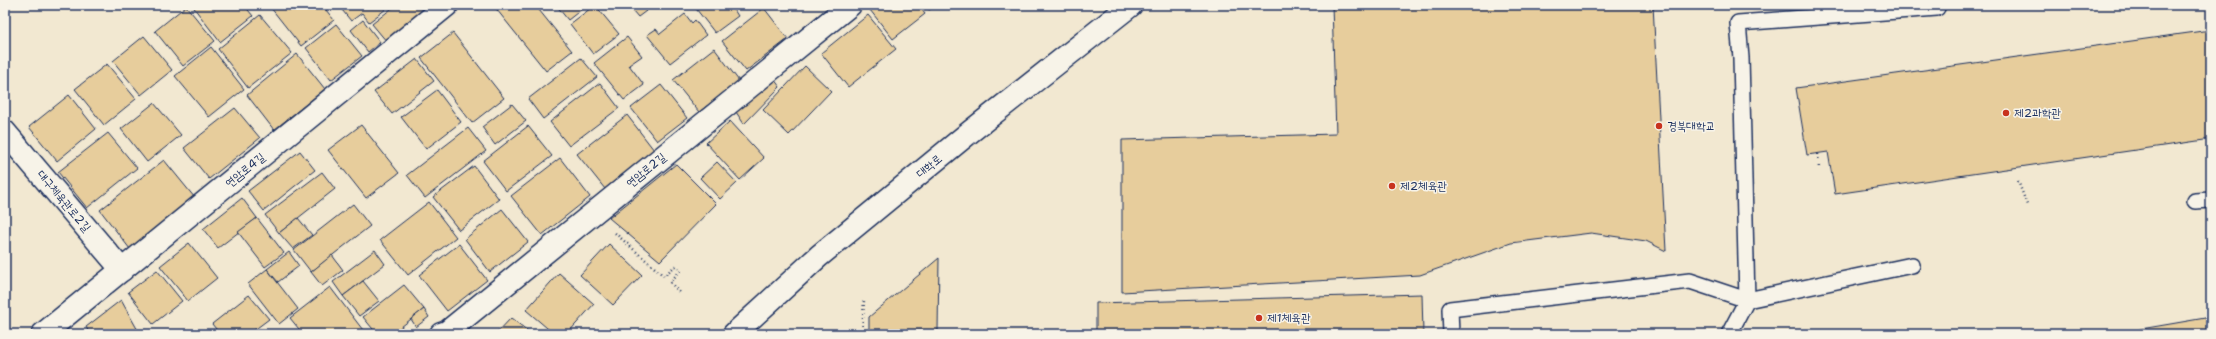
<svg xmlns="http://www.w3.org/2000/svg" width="2216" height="339" font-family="'Shantell Sans','Poor Story',sans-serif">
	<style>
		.building { fill: #e7cd9c; stroke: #1b2f5e }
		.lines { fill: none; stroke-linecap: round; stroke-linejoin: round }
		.lane-casing { stroke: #1b2f5e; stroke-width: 18 }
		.street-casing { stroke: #1b2f5e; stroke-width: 25 }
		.secondary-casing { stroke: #1b2f5e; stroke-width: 25 }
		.path { stroke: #1b2f5e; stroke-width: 2.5; stroke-dasharray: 1 3; stroke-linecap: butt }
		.lane { stroke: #f7f3e8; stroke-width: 15 }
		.street { stroke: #f7f3e8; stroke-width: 22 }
		.secondary { stroke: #f7f3e8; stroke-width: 22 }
		.poi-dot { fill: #c8321e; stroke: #f7f3e8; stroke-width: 1.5 }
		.labels { text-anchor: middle; stroke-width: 3; stroke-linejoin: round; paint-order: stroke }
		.poi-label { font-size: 12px; fill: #1b2f5e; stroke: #f7f3e8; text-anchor: start }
		.street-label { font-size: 12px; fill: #1b2f5e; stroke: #f7f3e8 }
	</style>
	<rect width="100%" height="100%" fill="#f2e8d1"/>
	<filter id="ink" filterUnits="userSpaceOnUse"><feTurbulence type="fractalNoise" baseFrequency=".025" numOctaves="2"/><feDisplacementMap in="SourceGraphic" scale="8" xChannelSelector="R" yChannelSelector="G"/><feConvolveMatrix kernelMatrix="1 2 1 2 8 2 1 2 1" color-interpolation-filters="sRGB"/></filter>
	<g filter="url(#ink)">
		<!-- building -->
		<g class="building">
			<polygon points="198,5 244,5 253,16 220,42 194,8"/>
			<polygon points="275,5 322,5 334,20 301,46 271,8"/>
			<polygon points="338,5 382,5 386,9 369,22 362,13 351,21"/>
			<polygon points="396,5 423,5 427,10 387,42 372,24"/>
			<polygon points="493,5 535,5 572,51 546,71"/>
			<polygon points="556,5 587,5 568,20"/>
			<polygon points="595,5 619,34 593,54 570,24"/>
			<polygon points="628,5 654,5 638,17"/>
			<polygon points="693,5 731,5 738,16 715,33"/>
			<polygon points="876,5 918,5 925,14 893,39 870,10"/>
			<polygon points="925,5 936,5 929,10"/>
			<polygon points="1332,5 1653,5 1666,251 1646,241 1591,233 1511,243 1420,275 1122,292 1122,140 1336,134"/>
			<polygon points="186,6 215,41 183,66 155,31"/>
			<polygon points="764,8 788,39 746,71 722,41"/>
			<polygon points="685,14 692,23 695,20 706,35 670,63 647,35 656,29 660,34"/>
			<polygon points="260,15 292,53 248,88 218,49"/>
			<polygon points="868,15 896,49 848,87 821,53"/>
			<polygon points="363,20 380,42 368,52 351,30"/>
			<polygon points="336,24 362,56 331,80 306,48"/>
			<polygon points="2203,31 2211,31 2211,139 1835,194 1828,152 1807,155 1796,88"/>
			<polygon points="453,33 504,98 472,123 421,58"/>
			<polygon points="144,36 172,70 141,95 113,61"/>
			<polygon points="627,37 642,56 629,65 644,85 624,100 594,63"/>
			<polygon points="211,47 244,89 209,117 175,76"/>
			<polygon points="714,48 739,81 699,112 673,80"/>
			<polygon points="297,54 325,89 274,130 247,95"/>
			<polygon points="581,58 597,77 543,119 528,99"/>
			<polygon points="417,59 434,81 392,114 374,92"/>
			<polygon points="107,64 136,99 104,125 75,89"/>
			<polygon points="805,66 831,91 789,135 763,110"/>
			<polygon points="771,75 780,87 744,124 734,109"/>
			<polygon points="600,83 619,108 569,146 550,122"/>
			<polygon points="661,85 687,118 657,141 631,108"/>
			<polygon points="437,90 461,122 426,149 401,117"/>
			<polygon points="69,95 96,129 57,161 29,127"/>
			<polygon points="154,103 181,135 147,162 121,129"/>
			<polygon points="512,104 526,121 495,145 482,127"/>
			<polygon points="235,108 260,138 209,179 184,148"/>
			<polygon points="627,115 654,150 605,189 577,154"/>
			<polygon points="730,121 764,158 740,180 706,143"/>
			<polygon points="361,125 399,173 366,198 328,150"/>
			<polygon points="528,126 552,156 506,191 483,161"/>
			<polygon points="468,128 486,151 425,198 407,175"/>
			<polygon points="108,133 137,168 87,208 58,172"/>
			<polygon points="300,151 315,170 264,211 248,191"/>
			<polygon points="560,158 590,197 542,235 511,196"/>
			<polygon points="164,160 195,198 130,249 100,210"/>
			<polygon points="717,162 737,183 720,199 700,178"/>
			<polygon points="676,164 716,204 660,261 609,218"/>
			<polygon points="474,166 499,199 459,230 433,197"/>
			<polygon points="322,172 335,189 279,233 265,215"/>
			<polygon points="242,198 257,218 218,248 203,229"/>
			<polygon points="429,202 456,237 408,275 380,240"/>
			<polygon points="353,204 370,226 311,272 294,250"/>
			<polygon points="502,209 528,242 490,272 465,239"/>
			<polygon points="257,218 284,253 265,267 238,232"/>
			<polygon points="298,218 312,235 293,249 279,233"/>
			<polygon points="189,243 217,278 188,301 160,266"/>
			<polygon points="459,244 487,280 447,311 419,275"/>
			<polygon points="609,244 642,275 613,305 580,275"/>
			<polygon points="375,250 385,264 343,296 333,282"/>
			<polygon points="289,252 299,266 278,282 267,269"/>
			<polygon points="332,255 343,270 322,286 311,272"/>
			<polygon points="939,258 938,331 869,330 869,317"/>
			<polygon points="267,269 298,309 279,324 248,284"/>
			<polygon points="157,270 182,301 153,324 128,292"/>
			<polygon points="559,273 594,304 567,334 554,334 526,310"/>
			<polygon points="363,281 379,301 359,316 343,296"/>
			<polygon points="404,285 424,309 392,334 377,334 363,317"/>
			<polygon points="330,287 366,334 303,334 290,318"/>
			<polygon points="1422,294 1423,334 1096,334 1096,303"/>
			<polygon points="249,295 269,319 249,334 220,334 212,324"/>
			<polygon points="121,300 140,334 90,334 86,327"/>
			<polygon points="424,309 429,317 416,327 411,319"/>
			<polygon points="2211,317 2211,334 2112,334"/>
			<polygon points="511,318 532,334 496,334"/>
		</g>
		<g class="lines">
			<defs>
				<g id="lane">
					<polyline points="2195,201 2211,200"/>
					<polyline points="1451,334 1450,309 1690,281 1747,300 1912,265"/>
					<polyline points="1729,334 1747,300 1741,58 1738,23 1937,8 1937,5"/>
				</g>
				<g id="street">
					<polyline points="5,132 122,270"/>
					<polyline points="43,334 447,5"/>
					<polyline points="441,334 447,332 850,5"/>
				</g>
				<polyline id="secondary" points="734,334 819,256 970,132 1131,5"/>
			</defs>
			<!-- lane casing -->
			<use href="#lane" class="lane-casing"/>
			<!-- street casing -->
			<use href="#street" class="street-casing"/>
			<!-- secondary casing -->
			<use href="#secondary" class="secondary-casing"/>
			<!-- path -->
			<g class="path">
				<polyline points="1818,154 1819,169"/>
				<polyline points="2018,181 2027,205"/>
				<polyline points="615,233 664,276 675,266 681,270 670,282 680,293"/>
				<polyline points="862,334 864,300"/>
			</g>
			<!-- lane -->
			<use href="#lane" class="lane"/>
			<!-- street -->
			<use href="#street" class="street"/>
			<!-- secondary -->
			<use href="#secondary" class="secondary"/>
		</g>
	</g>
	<!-- markers -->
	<g class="poi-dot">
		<circle cx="2006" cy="113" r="4"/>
		<circle cx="1659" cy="126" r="4"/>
		<circle cx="1392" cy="186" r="4"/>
		<circle cx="1259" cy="318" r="4"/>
	</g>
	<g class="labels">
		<!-- poi labels -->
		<g class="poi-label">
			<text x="2014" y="117">제2과학관</text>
			<text x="1667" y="130">경북대학교</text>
			<text x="1400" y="190">제2체육관</text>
			<text x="1267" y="322">제1체육관</text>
		</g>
		<!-- street labels -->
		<g class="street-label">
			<text transform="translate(929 166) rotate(-39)" y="4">대학로</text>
			<text transform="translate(245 170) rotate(-39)" y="4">연암로4길</text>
			<text transform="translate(646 170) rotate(-39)" y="4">연암로2길</text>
			<text transform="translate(64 201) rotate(50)" y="4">대구체육관로2길</text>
		</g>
	</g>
	<!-- margin -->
	<rect width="2216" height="339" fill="none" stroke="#f7f3e8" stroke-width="20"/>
	<rect x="10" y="10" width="2196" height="319" fill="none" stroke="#1b2f5e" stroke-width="1.5" filter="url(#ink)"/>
</svg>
